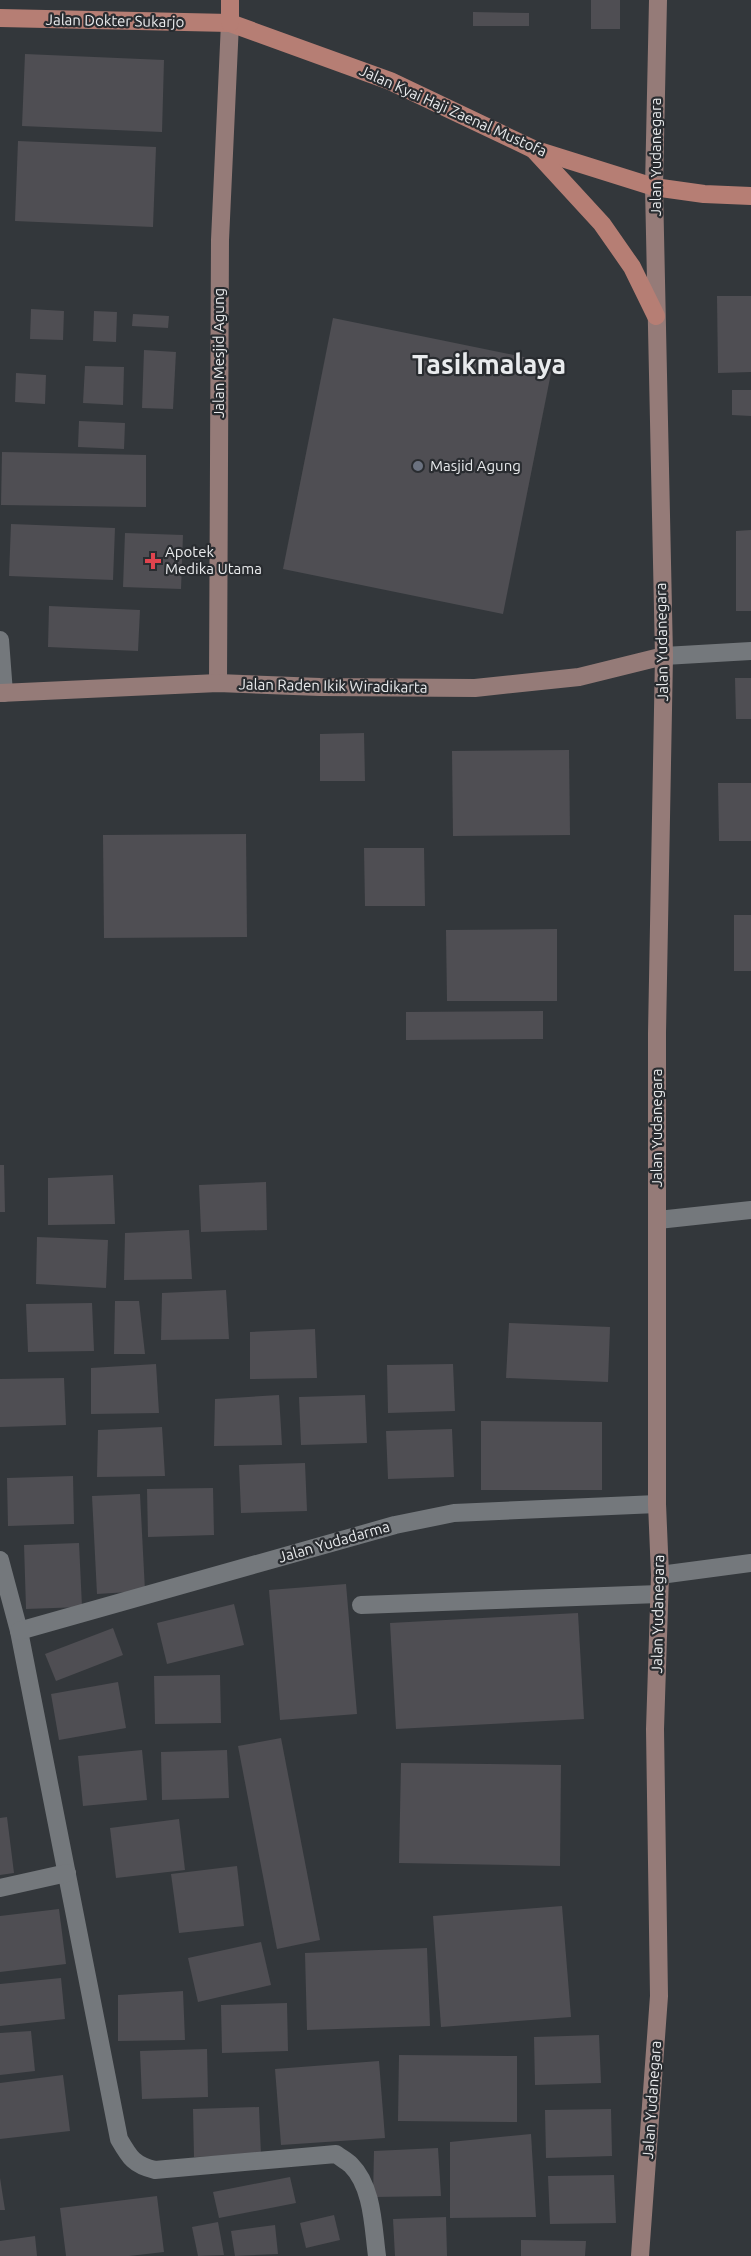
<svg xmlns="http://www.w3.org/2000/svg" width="751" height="2256" font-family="Ubuntu,sans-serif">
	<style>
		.building { fill: #4f4e53 }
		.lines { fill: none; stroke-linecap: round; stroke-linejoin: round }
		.street { stroke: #74787c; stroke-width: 18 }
		.secondary { stroke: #957b78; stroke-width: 18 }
		.primary { stroke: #b67e74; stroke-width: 18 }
		.worship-dot { fill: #6b7280; stroke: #292c30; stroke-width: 2 }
		.health-dot { fill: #e0444e; stroke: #292c30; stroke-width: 2 }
		.labels { text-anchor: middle; stroke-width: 4.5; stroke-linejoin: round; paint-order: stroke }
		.street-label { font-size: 15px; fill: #e9ebed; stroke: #292c30 }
		.poi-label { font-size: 15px; fill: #e9ebed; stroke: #292c30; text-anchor: start }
		.town-label { font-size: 27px; font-weight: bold; fill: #e9ebed; stroke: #292c30 }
	</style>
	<rect width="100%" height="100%" fill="#33373b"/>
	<!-- building -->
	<g class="building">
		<rect x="591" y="0" width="29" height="29"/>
		<polygon points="473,12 529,13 529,26 473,26"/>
		<polygon points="25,54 164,60 162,132 22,126"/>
		<polygon points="18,141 156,147 153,227 15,221"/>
		<polygon points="717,296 751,296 751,372 718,373"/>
		<polygon points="31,309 64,311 63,340 30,339"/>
		<polygon points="94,311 117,312 116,342 93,341"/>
		<polygon points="133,314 169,316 168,328 132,326"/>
		<polygon points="333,318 553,363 503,614 283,569"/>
		<polygon points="144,350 176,352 173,409 142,408"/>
		<polygon points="85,366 124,367 123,405 83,403"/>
		<polygon points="16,373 46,375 45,404 15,402"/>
		<polygon points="732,390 751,390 751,416 732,415"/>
		<polygon points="79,421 125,423 124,449 78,447"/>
		<polygon points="2,452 146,455 146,507 1,505"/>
		<polygon points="11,524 115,528 113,580 9,576"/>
		<polygon points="751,530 751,611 736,611 736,531"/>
		<polygon points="125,533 183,535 181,589 123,587"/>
		<polygon points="49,606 140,610 138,651 48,647"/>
		<polygon points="735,678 751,678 751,719 736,719"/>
		<polygon points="364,733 365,781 320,781 320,734"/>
		<polygon points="569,750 570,835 453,836 452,751"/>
		<polygon points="718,783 751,783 751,841 719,841"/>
		<polygon points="246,834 247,937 104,938 103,835"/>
		<polygon points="364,848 424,848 425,906 365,906"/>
		<rect x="734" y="915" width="17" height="56"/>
		<polygon points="557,929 557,1001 447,1001 446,930"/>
		<polygon points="543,1011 543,1039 406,1040 406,1012"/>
		<polygon points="0,1165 4,1165 5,1212 0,1212"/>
		<polygon points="113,1175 115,1224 48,1225 48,1178"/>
		<polygon points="266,1182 267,1230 201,1232 199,1185"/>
		<polygon points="189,1230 192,1279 124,1280 125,1233"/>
		<polygon points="37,1237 108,1240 106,1288 36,1284"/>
		<polygon points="226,1290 229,1339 161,1340 162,1293"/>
		<polygon points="115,1301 139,1301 145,1354 114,1354"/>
		<polygon points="92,1303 94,1351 28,1352 26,1304"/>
		<polygon points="509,1323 610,1327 608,1382 506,1378"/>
		<polygon points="315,1329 317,1378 250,1379 250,1332"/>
		<polygon points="156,1364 159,1413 91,1414 91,1368"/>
		<polygon points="453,1364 455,1411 388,1413 387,1365"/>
		<polygon points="64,1378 66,1425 0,1427 0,1379"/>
		<polygon points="279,1395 282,1445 214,1446 215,1399"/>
		<polygon points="365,1395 367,1443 301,1445 299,1397"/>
		<polygon points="481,1421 602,1422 602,1490 481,1490"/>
		<polygon points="162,1427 165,1476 97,1477 98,1430"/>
		<polygon points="452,1429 454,1477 388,1479 386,1431"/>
		<polygon points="305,1463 307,1511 241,1513 239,1465"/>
		<polygon points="73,1476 74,1524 8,1526 7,1478"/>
		<polygon points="213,1488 214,1535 148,1537 147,1489"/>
		<polygon points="140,1494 145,1591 97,1594 92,1496"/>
		<polygon points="79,1543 82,1607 26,1609 24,1545"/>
		<polygon points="346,1584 357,1714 280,1720 269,1590"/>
		<polygon points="234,1604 244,1645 167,1664 157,1623"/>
		<polygon points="578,1613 584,1719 396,1729 390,1623"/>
		<polygon points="113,1628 123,1655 56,1681 45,1654"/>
		<polygon points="220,1675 221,1723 155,1724 154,1676"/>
		<polygon points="118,1682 126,1728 59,1740 51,1694"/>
		<polygon points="281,1738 320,1940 277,1949 238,1746"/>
		<polygon points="142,1750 147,1800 83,1806 78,1756"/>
		<polygon points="227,1750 229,1798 162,1800 161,1752"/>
		<polygon points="401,1763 561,1765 560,1866 399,1863"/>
		<polygon points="7,1817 14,1873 0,1875 0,1818"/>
		<polygon points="179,1819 185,1870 116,1878 110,1828"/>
		<polygon points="237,1866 244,1926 179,1933 171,1874"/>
		<polygon points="562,1906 571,2017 441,2027 433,1916"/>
		<polygon points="59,1909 66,1964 0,1972 0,1916"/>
		<polygon points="261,1942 271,1985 198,2002 188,1958"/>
		<polygon points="427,1948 430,2026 307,2030 305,1953"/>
		<polygon points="61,1978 65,2019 0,2026 0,1984"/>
		<polygon points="183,1991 185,2040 118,2041 118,1995"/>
		<polygon points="287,2003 288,2051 222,2053 221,2005"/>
		<polygon points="31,2031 35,2071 0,2075 0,2033"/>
		<polygon points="599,2035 601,2083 535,2085 534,2037"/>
		<polygon points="207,2049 208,2097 142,2099 140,2051"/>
		<polygon points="399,2055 517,2056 517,2122 398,2121"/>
		<polygon points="379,2061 385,2138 281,2145 275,2069"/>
		<polygon points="63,2075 70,2131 0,2139 0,2083"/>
		<polygon points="259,2107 261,2155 194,2157 193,2109"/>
		<polygon points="611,2109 612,2156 546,2158 545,2110"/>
		<polygon points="531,2134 536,2217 450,2218 450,2142"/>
		<polygon points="438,2148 441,2196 373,2197 374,2151"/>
		<polygon points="614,2175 616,2223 550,2224 548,2176"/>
		<polygon points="290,2177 296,2203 219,2218 213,2192"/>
		<polygon points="0,2178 5,2210 0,2210"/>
		<polygon points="157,2196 164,2252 129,2256 66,2256 60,2208"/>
		<polygon points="334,2215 340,2240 306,2248 300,2223"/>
		<polygon points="446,2217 447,2256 395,2256 393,2219"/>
		<polygon points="218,2222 224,2255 198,2256 192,2227"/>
		<polygon points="275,2225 278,2254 235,2256 231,2231"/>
		<polygon points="35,2236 37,2256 0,2256 0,2241"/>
		<polygon points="521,2240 586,2241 585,2256 521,2256"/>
	</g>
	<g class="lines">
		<!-- street -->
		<g class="street">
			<polyline points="0,640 4,693"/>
			<polyline points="664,656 751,651"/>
			<polyline points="658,1220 751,1210"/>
			<path d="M0,1560L19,1631L119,2139C130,2158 134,2165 155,2170L336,2154C341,2158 347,2161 351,2165C373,2187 373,2227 377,2256"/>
			<polyline points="660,1575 751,1563"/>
			<polyline points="361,1605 659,1594"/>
			<polyline points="19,1631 395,1525 454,1513 657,1504"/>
			<polyline points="0,1888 67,1873"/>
		</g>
		<!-- secondary -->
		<g class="secondary">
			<polyline points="218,683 220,240 230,23"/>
			<polyline points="0,693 218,683 320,687 475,688 579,677 664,656"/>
			<polyline points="640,2256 659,1996 655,1729 660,1575 657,1504 657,1033 664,656 654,187 658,0"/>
		</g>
		<!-- primary -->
		<g class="primary">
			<polyline points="0,18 230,23 390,81 533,149 654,187 704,194 751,196"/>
			<polyline points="230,23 230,0"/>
			<polyline points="534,150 602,224 632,267 656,316"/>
		</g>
	</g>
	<!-- markers -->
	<circle class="worship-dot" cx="418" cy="466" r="6"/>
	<path class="health-dot" d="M150 552h6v6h6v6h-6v6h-6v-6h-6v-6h6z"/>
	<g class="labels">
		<!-- street labels -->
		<g class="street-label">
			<text transform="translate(115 21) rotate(1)" y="5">Jalan Dokter Sukarjo</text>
			<text transform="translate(453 111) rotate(24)" y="5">Jalan Kyai Haji Zaenal Mustofa</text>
			<text transform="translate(656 157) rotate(-90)" y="5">Jalan Yudanegara</text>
			<text transform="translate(219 353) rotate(-90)" y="5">Jalan Mesjid Agung</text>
			<text transform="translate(662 642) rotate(-91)" y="5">Jalan Yudanegara</text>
			<text transform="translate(333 686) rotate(1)" y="5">Jalan Raden Ikik Wiradikarta</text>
			<text transform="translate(657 1128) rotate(-90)" y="5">Jalan Yudanegara</text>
			<text transform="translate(334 1542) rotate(-16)" y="5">Jalan Yudadarma</text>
			<text transform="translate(658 1614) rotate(-89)" y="5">Jalan Yudanegara</text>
			<text transform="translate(652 2100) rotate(-86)" y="5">Jalan Yudanegara</text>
		</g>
		<!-- poi labels -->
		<g class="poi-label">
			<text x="430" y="471">Masjid Agung</text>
			<text x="165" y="557">Apotek<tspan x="165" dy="17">Medika Utama</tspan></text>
		</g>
		<!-- town labels -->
		<g class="town-label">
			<text x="489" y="374">Tasikmalaya</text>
		</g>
	</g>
</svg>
